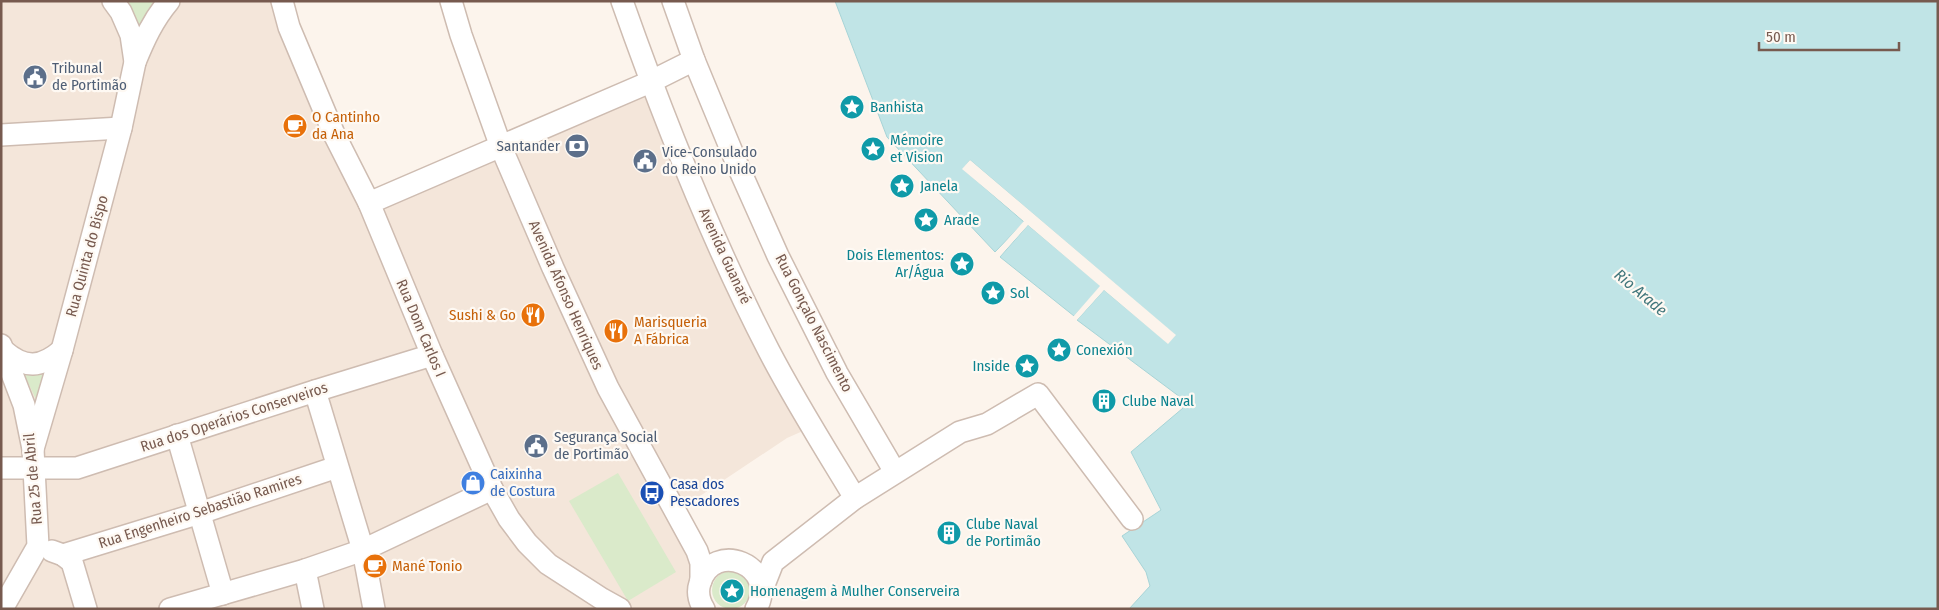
<svg xmlns="http://www.w3.org/2000/svg" width="1939" height="610" font-family="'Fira Sans Condensed',sans-serif">
	<style>
		.residential { fill: #f4e6da }
		.green { fill: #daeaca }
		.water { fill: #c0e4e6; stroke: #a7d4d7 }
		.pier { fill: #fcf4ec }
		.lines { fill: none; stroke-linecap: round; stroke-linejoin: round }
		.minor-casing { stroke: #cebcb1; stroke-width: 24 }
		.minor { stroke: #fff; stroke-width: 21 }
		.labels { text-anchor: middle; stroke-width: 4.5; stroke-linejoin: round; paint-order: stroke }
		.service-label { font-size: 15px; fill: #4e5e75; stroke: #fef9f3; text-anchor: start }
		.culture-label { font-size: 15px; fill: #0d838f; stroke: #fef9f3; text-anchor: start }
		.food-label { font-size: 15px; fill: #c56008; stroke: #fef9f3; text-anchor: start }
		.street-label { font-size: 15px; fill: #775a4f; stroke: #fef9f3 }
		.shop-label { font-size: 15px; fill: #366cbe; stroke: #fef9f3; text-anchor: start }
		.transit-label { font-size: 15px; fill: #164399; stroke: #fef9f3; text-anchor: start }
		.water-label { font-size: 16px; font-style: italic; fill: #42777c; stroke: #fef9f3 }
	</style>
	<rect width="100%" height="100%" fill="#fcf4ec"/>
	<!-- residential -->
	<polygon class="residential" points="1,1 282,1 370,198 650,82 812,427 787,438 697,498 675,510 706,609 1,609"/>
	<!-- green -->
	<g class="green">
		<polygon points="123,1 159,1 138,30"/>
		<polygon points="23,372 46,374 40,408"/>
		<polygon points="618,473 676,572 628,601 569,501"/>
		<circle cx="731" cy="590" r="19"/>
	</g>
	<!-- water -->
	<g class="water">
		<polygon points="835,1 1938,1 1938,609 1129,609 1150,586 1146,572 1122,536 1161,510 1131,452 1183,408 1180,397 1077,320 1104,290 1168,343 1175,335 970,160 963,169 1024,222 995,252 887,137"/>
		<polygon points="1028,225 1101,286 1074,316 1000,257"/>
	</g>
	<!-- pier -->
	<polygon class="pier" points="970,160 1176,335 1168,344 1104,290 1076,321 1075,318 1072,318 1100,286 1028,225 998,258 998,255 1026,223 1029,223 1102,284 1103,287 1099,291 1106,287 1168,340 1172,335 970,164 966,168 1026,221 997,254 994,255 1024,221 962,169"/>
	<g class="lines">
		<defs>
			<g id="minor">
				<polyline points="282,1 289,27 334,134 369,203 432,355 492,489 509,519 527,543 548,564 602,599 620,609"/>
				<polyline points="451,1 461,35 501,147 553,268 608,388 697,551 701,563 701,580"/>
				<path d="M622,1C664,120 711,239 769,351C795,401 826,450 855,498"/>
				<polyline points="673,1 694,60 737,164 778,256 837,373 895,472"/>
				<path d="M135,62C144,40 153,20 169,1"/>
				<polyline points="1,135 121,128"/>
				<polyline points="369,203 650,82 694,60"/>
				<polyline points="1,345 24,405 33,449 38,546 2,609"/>
				<path d="M4,351C25,369 41,368 62,350"/>
				<polyline points="315,391 363,550 374,609"/>
				<polyline points="177,435 223,594"/>
				<polyline points="33,449 62,350 121,128 135,62 131,35 121,12 113,1"/>
				<polyline points="1,468 77,468 315,391 432,355"/>
				<polyline points="52,551 63,555 72,562 86,609"/>
				<polyline points="63,555 200,513 337,467"/>
				<polyline points="305,570 313,609"/>
				<polyline points="762,590 773,562 855,498 960,432 987,424 1038,394 1132,519"/>
				<polyline points="170,609 305,570 363,550 492,489"/>
				<path d="M704,609C699,601 697,592 700,583C713,539 780,565 756,609"/>
			</g>
		</defs>
		<!-- minor casing -->
		<use href="#minor" class="minor-casing"/>
		<!-- minor -->
		<use href="#minor" class="minor"/>
	</g>
	<!-- icons -->
	<defs>
		<symbol id="civic-disc" viewBox="-11 -11 22 22"><circle r="9.5" fill="#5c6f8a" stroke="#fef9f3"/><path d="M-.6-6.5H3V-4.5H.6V-3L4-1V1h2V6H-6V1h2V-1L-.6-3ZM-1.2 2.5V6h2.4V2.5Z" fill="#fff"/></symbol>
		<symbol id="sight-disc" viewBox="-11 -11 22 22"><circle r="9.5" fill="#0f9aa8" stroke="#fef9f3"/><path d="M0-6L1.8-2.2L6-1.7L2.9 1.2L3.7 5.4L0 3.3L-3.7 5.4L-2.9 1.2L-6-1.7L-1.8-2.2Z" fill="#fff"/></symbol>
		<symbol id="cafe-disc" viewBox="-11 -11 22 22"><circle r="9.5" fill="#e8710a" stroke="#fef9f3"/><path d="M-5.5-4.5H6V0H3Q3 3.5 0 3.5H-2.5Q-5.5 3.5-5.5 0ZM3-3.2v2h1.7v-2ZM-6 4.5H4V6H-6Z" fill="#fff"/></symbol>
		<symbol id="bank-disc" viewBox="-11 -11 22 22"><circle r="9.5" fill="#5c6f8a" stroke="#fef9f3"/><path d="M-6-4H6V4H-6ZM0-2.3a2.3 2.3 0 1 0 0 4.6a2.3 2.3 0 1 0 0-4.6Z" fill="#fff"/></symbol>
		<symbol id="restaurant-disc" viewBox="-11 -11 22 22"><circle r="9.5" fill="#e8710a" stroke="#fef9f3"/><path d="M-5-6h1v4h1v-4h1v4h1v-4h1v5L-1.5 .5V6h-2V.5L-5-1ZM5-6V6H3V1.5H1.5Q1.5-4 5-6Z" fill="#fff"/></symbol>
		<symbol id="building-disc" viewBox="-11 -11 22 22"><circle r="9.5" fill="#0f9aa8" stroke="#fef9f3"/><path d="M-4-6H4V6H1V3H-1V6H-4ZM-2.5-4.3h1.7v1.8h-1.7ZM.8-4.3h1.7v1.8H.8ZM-2.5-1h1.7V.8h-1.7ZM.8-1h1.7V.8H.8Z" fill="#fff"/></symbol>
		<symbol id="shop-disc" viewBox="-11 -11 22 22"><circle r="9.5" fill="#3f7fe0" stroke="#fef9f3"/><path d="M-5-2.5h2.3a2.7 3.5 0 0 1 5.4 0H5L5.5 6h-11ZM-1.5-2.5h3a1.5 2.3 0 0 0-3 0Z" fill="#fff"/></symbol>
		<symbol id="bus-disc" viewBox="-11 -11 22 22"><circle r="9.5" fill="#1a4fb4" stroke="#fef9f3"/><path d="M-5-6H5V4H4V6H2V4H-2V6H-4V4H-5ZM-3.5-4V0h7V-4ZM-3.5 1.2v1.5H-2V1.2ZM2 1.2v1.5H3.5V1.2Z" fill="#fff"/></symbol>
	</defs>
	<g fill-rule="evenodd">
		<use href="#civic-disc" x="21" y="63" width="28" height="28"/>
		<use href="#sight-disc" x="838" y="93" width="28" height="28"/>
		<use href="#cafe-disc" x="281" y="112" width="28" height="28"/>
		<use href="#bank-disc" x="563" y="132" width="28" height="28"/>
		<use href="#sight-disc" x="859" y="135" width="28" height="28"/>
		<use href="#civic-disc" x="631" y="147" width="28" height="28"/>
		<use href="#sight-disc" x="888" y="172" width="28" height="28"/>
		<use href="#sight-disc" x="912" y="206" width="28" height="28"/>
		<use href="#sight-disc" x="948" y="250" width="28" height="28"/>
		<use href="#sight-disc" x="979" y="279" width="28" height="28"/>
		<use href="#restaurant-disc" x="519" y="301" width="28" height="28"/>
		<use href="#restaurant-disc" x="602" y="317" width="28" height="28"/>
		<use href="#sight-disc" x="1045" y="336" width="28" height="28"/>
		<use href="#sight-disc" x="1013" y="352" width="28" height="28"/>
		<use href="#building-disc" x="1090" y="387" width="28" height="28"/>
		<use href="#civic-disc" x="522" y="432" width="28" height="28"/>
		<use href="#shop-disc" x="459" y="469" width="28" height="28"/>
		<use href="#bus-disc" x="638" y="479" width="28" height="28"/>
		<use href="#building-disc" x="935" y="519" width="28" height="28"/>
		<use href="#cafe-disc" x="361" y="552" width="28" height="28"/>
		<use href="#sight-disc" x="718" y="577" width="28" height="28"/>
	</g>
	<g class="labels">
		<!-- service labels -->
		<g class="service-label">
			<text x="52" y="73">Tribunal<tspan x="52" dy="17">de Portimão</tspan></text>
			<text x="560" y="151" text-anchor="end">Santander</text>
			<text x="662" y="157">Vice-Consulado<tspan x="662" dy="17">do Reino Unido</tspan></text>
			<text x="554" y="442">Segurança Social<tspan x="554" dy="17">de Portimão</tspan></text>
		</g>
		<!-- culture labels -->
		<g class="culture-label">
			<text x="870" y="112">Banhista</text>
			<text x="890" y="145">Mémoire<tspan x="890" dy="17">et Vision</tspan></text>
			<text x="920" y="191">Janela</text>
			<text x="944" y="225">Arade</text>
			<text x="944" y="260" text-anchor="end">Dois Elementos:<tspan x="944" dy="17">Ar/Água</tspan></text>
			<text x="1010" y="298">Sol</text>
			<text x="1076" y="355">Conexión</text>
			<text x="1010" y="371" text-anchor="end">Inside</text>
			<text x="1122" y="406">Clube Naval</text>
			<text x="966" y="529">Clube Naval<tspan x="966" dy="17">de Portimão</tspan></text>
			<text x="750" y="596">Homenagem à Mulher Conserveira</text>
		</g>
		<!-- food labels -->
		<g class="food-label">
			<text x="312" y="122">O Cantinho<tspan x="312" dy="17">da Ana</tspan></text>
			<text x="516" y="320" text-anchor="end">Sushi &amp; Go</text>
			<text x="634" y="327">Marisqueria<tspan x="634" dy="17">A Fábrica</tspan></text>
			<text x="392" y="571">Mané Tonio</text>
		</g>
		<!-- street labels -->
		<g class="street-label">
			<text transform="translate(87 256) rotate(-75)" y="5">Rua Quinta do Bispo</text>
			<text transform="translate(725 256) rotate(65)" y="5">Avenida Guanaré</text>
			<text transform="translate(566 295) rotate(66)" y="5">Avenida Afonso Henriques</text>
			<text transform="translate(814 323) rotate(63)" y="5">Rua Gonçalo Nascimento</text>
			<text transform="translate(421 328) rotate(67)" y="5">Rua Dom Carlos I</text>
			<text transform="translate(234 417) rotate(-18)" y="5">Rua dos Operários Conserveiros</text>
			<text transform="translate(33 479) rotate(-95)" y="5">Rua 25 de Abril</text>
			<text transform="translate(200 511) rotate(-18)" y="5">Rua Engenheiro Sebastião Ramires</text>
		</g>
		<!-- shop labels -->
		<g class="shop-label">
			<text x="490" y="479">Caixinha<tspan x="490" dy="17">de Costura</tspan></text>
		</g>
		<!-- transit labels -->
		<g class="transit-label">
			<text x="670" y="489">Casa dos<tspan x="670" dy="17">Pescadores</tspan></text>
		</g>
		<!-- water labels -->
		<g class="water-label">
			<text transform="translate(1641 292) rotate(40)" y="6">Rio Arade</text>
		</g>
	</g>
	<!-- border -->
	<rect width="1939" height="610" fill="none" stroke="#775a4f" stroke-width="5"/>
	<!-- scale -->
	<path d="M1759 42v8h140v-8" fill="none" stroke="#775a4f" stroke-width="2.5"/>
	<text x="1766" y="42" font-size="15" fill="#775a4f" stroke="#fef9f3" stroke-width="4" paint-order="stroke">50 m</text>
</svg>
